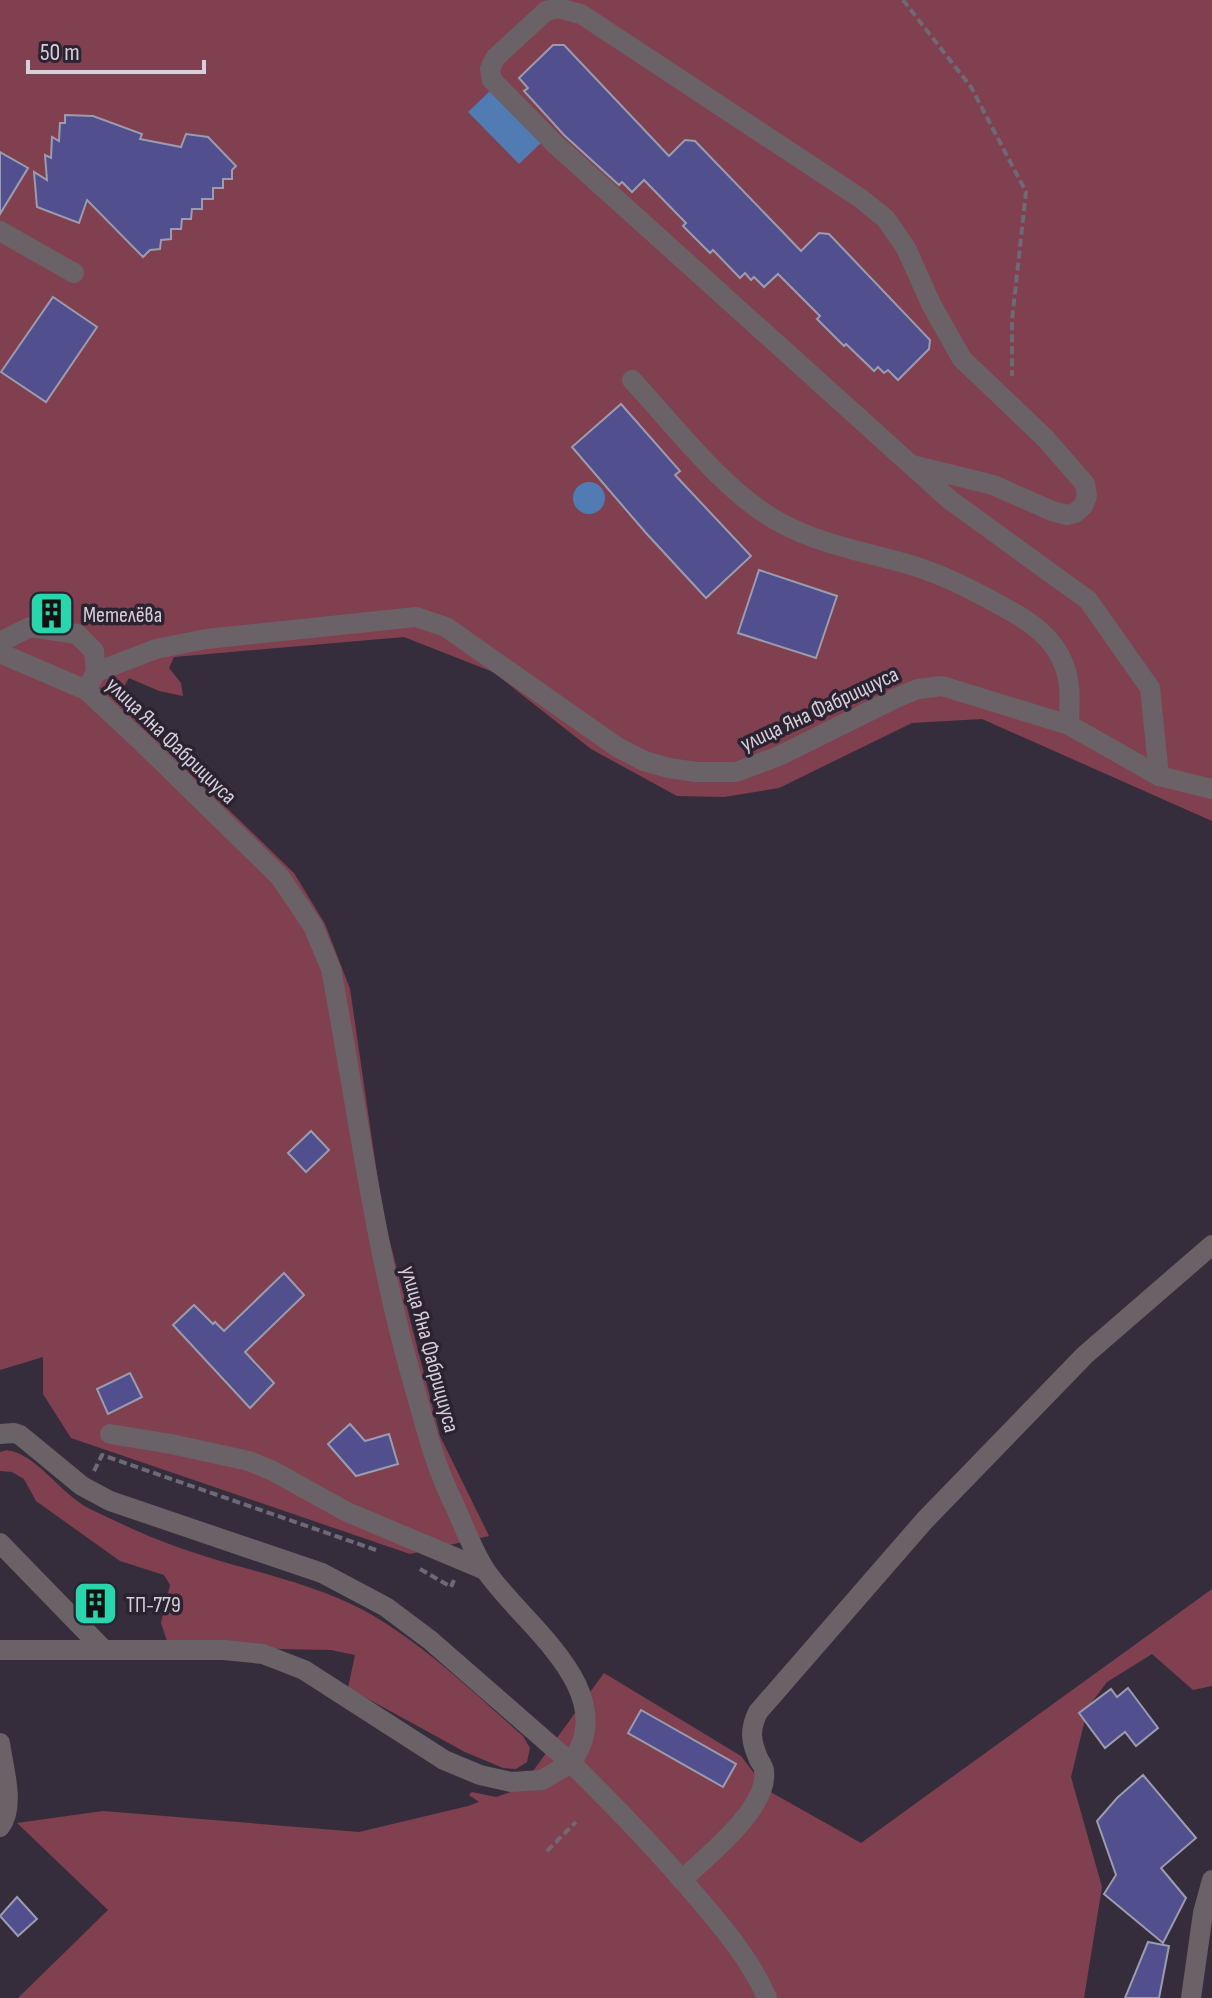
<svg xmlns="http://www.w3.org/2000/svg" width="1212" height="1998" font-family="'Sofia Sans Condensed',sans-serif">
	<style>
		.green { fill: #81404f }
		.water { fill: #507bb3 }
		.building { fill: #514f8d; stroke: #9b9caf; stroke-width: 2 }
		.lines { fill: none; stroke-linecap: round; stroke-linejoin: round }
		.path { stroke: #6f6875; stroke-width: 4; stroke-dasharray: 8 4; stroke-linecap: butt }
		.minor { stroke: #6a6267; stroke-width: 20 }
		.labels { text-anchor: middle; stroke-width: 7; stroke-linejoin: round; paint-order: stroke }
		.poi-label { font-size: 22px; fill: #d5d0d9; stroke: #2c2332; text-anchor: start }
		.street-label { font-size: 22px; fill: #d5d0d9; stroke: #2c2332 }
	</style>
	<rect width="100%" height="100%" fill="#362d3c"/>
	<!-- green -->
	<g class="green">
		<polygon points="0,0 1212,0 1212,821 982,719 912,723 779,788 724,797 677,796 591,749 493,672 404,637 174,657 169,668 181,683 183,696 159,691 129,678 116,701 294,873 325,924 350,989 383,1215 440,1436 489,1536 410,1554 71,1438 43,1394 43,1357 0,1370"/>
		<path d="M7,1450C37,1454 60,1494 90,1509C119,1523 149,1537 180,1548C241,1570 307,1580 365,1611C424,1644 473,1692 523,1736L530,1748L527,1762L516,1769L503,1768L465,1752L348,1688L355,1655L331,1650L169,1647L161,1623L170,1585L164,1575L120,1561L36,1501L24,1479L12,1472L0,1471V1452Z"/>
		<polygon points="1212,1589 1212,1686 1193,1690 1152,1654 1107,1682 1088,1707 1071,1777 1102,1887 1084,1998 18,1998 108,1910 17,1823 103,1811 359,1832 468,1806 479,1802 469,1795 472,1792 496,1797 520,1789 604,1673 741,1756 767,1790 861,1843"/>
	</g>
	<!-- water -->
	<g class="water">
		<polygon points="491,90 542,142 519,164 468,112"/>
		<circle cx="589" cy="498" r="16"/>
	</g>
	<!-- building -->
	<g class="building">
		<polygon points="553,45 564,45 669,156 685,140 695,141 801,251 819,233 829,234 930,340 929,349 898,380 888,370 884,373 878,367 874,371 846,344 844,346 817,319 820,316 778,274 764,287 754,277 751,280 745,273 740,278 713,250 710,253 683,226 686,223 644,180 632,192 622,182 619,185 564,135 524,91 528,88 519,78"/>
		<polygon points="65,115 93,116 142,134 140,139 181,147 186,134 208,137 236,166 232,170 232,179 223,179 223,188 213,188 213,199 202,199 202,209 192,209 191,219 182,219 181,229 171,229 171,239 161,240 160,249 150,250 143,257 87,200 79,223 37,207 34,172 47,180 45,155 51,158 52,137 59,141 60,123 65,123"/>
		<polygon points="0,152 28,168 0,214"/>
		<polygon points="53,297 97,327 46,402 1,372"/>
		<polygon points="621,404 680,471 675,475 751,556 706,598 646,533 572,447"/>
		<polygon points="759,570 837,596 816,658 738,633"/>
		<polygon points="311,1131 329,1150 306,1172 288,1153"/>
		<polygon points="284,1273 304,1295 245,1352 274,1383 250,1408 173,1325 194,1305 213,1324 215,1322 224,1331"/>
		<polygon points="130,1373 142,1397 108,1414 97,1389"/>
		<polygon points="350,1424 365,1441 389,1434 398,1464 356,1476 328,1444"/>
		<polygon points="1128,1688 1158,1728 1136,1746 1125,1732 1105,1748 1079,1713 1111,1689 1117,1697"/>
		<polygon points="641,1710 736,1764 723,1787 628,1733"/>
		<polygon points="1143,1775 1196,1838 1161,1868 1186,1898 1163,1943 1104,1894 1116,1875 1097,1821 1117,1798"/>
		<polygon points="17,1897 37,1919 18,1936 0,1916"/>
		<polygon points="1148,1942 1169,1946 1159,1998 1125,1998"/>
	</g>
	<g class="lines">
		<!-- path -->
		<g class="path">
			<polyline points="903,0 971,87 1026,192 1012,320 1012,376"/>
			<polyline points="94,1471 102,1455 376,1550"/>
			<polyline points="420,1569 451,1587 454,1580"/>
			<polyline points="547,1851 576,1822"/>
		</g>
		<!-- minor -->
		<g class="minor">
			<polyline points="0,231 74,273"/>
			<path d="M632,380C675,426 724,492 779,522C822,546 872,553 917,567C948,577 977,592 1005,608C1030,621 1054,638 1064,665C1072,685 1069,705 1069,725"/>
			<polyline points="912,465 993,485 1052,511 1067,515 1075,513 1083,506 1087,496 1085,484 1045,438 962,359 931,304 906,248 886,219 860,198 581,14 557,8 546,11 495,58 490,69 492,80 555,144 950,500 1088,600 1150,688 1159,776"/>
			<polyline points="0,642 30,627 77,634 94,651 96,672"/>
			<path d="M0,653L86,690L144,744L280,877L313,926L331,969C357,1106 374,1245 412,1379C424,1420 433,1461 452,1500C463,1523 472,1550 486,1571C523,1625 623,1691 571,1763C615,1806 657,1850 697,1897C724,1929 751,1960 767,1998"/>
			<polyline points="86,690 96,672 156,649 206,639 416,617 446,627 617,747 644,761 669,768 696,772 736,772 779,756 896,698 918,689 942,686 1069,725 1159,776 1212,789"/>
			<polyline points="0,1434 14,1433 20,1435 82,1486 110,1501 322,1573 386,1607 430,1640 571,1763 542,1780 511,1782 480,1775 444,1760 304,1670 263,1654 224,1650 0,1650"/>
			<polyline points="110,1434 171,1444 249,1461 273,1471 347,1512 485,1570"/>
			<polyline points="0,1543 104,1650"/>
			<path d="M0,1743C3,1767 16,1806 0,1827"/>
			<path d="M682,1880C707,1856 769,1808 764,1771C764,1768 761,1763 759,1760C751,1742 749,1730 758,1712L925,1520L1085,1355L1212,1245"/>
			<polyline points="1191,1998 1203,1913 1212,1880"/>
		</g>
	</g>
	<!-- icons -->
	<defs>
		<symbol id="building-square" viewBox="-11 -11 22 22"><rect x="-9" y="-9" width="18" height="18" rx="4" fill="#28d5ad" stroke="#2c2332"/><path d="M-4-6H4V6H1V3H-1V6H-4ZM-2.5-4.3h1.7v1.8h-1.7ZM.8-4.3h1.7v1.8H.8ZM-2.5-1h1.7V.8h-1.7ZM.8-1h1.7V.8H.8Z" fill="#111"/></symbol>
	</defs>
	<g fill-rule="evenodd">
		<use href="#building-square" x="26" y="588" width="51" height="51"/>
		<use href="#building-square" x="70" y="1578" width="51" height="51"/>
	</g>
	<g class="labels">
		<!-- poi labels -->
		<g class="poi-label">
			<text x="83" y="622">Метелёва</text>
			<text x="126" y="1612">ТП-779</text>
		</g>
		<!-- street labels -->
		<g class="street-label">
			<text transform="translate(819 708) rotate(-25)" y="8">улица Яна Фабрициуса</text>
			<text transform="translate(172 740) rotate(44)" y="8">улица Яна Фабрициуса</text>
			<text transform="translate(431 1349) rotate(75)" y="8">улица Яна Фабрициуса</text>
		</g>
	</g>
	<!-- scale -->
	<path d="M28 60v12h176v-12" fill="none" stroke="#d5d0d9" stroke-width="4"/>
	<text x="40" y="60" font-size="24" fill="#d5d0d9" stroke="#2c2332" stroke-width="6" paint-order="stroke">50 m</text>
</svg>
